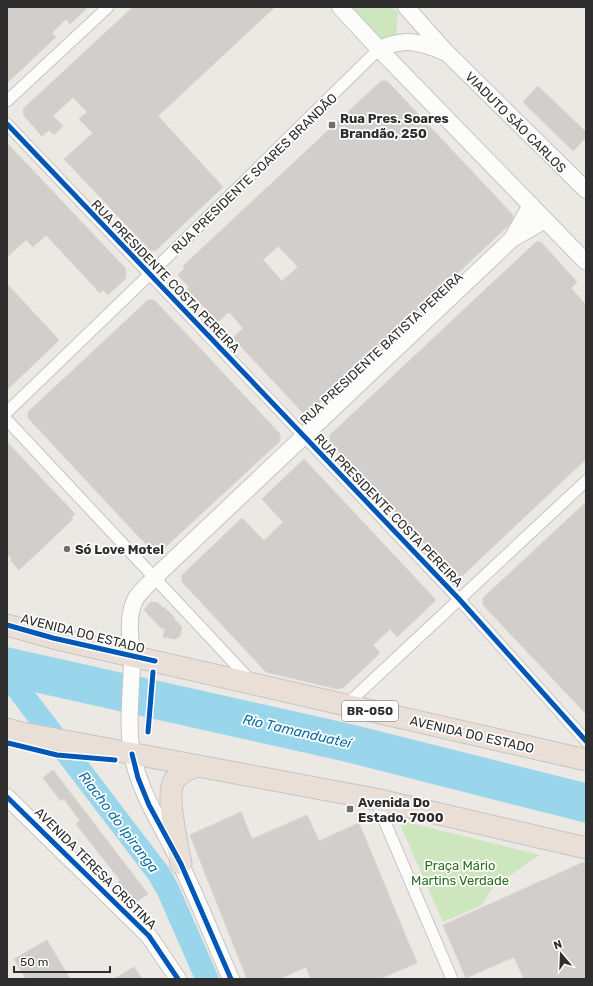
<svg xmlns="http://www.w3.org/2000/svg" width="593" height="986" font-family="Rubik,sans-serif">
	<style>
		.green { fill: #cee6be }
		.water { fill: #99d6ec }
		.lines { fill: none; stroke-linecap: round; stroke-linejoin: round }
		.river { stroke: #99d6ec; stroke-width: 23 }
		.building { fill: #d1cecb; stroke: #d7d4d0; fill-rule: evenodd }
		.street-casing { stroke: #c5c4c5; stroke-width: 13 }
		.secondary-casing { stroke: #c5c4c5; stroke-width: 18 }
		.highway-casing { stroke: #c6c5c4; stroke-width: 23 }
		.street { stroke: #fcfcfb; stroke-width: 11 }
		.secondary { stroke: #fcfcfb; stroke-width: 16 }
		.highway { stroke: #eadfd6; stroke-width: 21 }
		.cycleway-casing { stroke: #fff; stroke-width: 8 }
		.cycleway { stroke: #0057b8; stroke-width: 5 }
		.poi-dot { fill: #706f6e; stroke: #fff; stroke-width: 1.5 }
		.labels { text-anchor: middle; stroke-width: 3.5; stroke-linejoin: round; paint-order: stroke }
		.shield { fill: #fff; stroke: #6d6d6d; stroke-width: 1 }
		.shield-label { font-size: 12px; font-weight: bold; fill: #2e2e2e }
		.poi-label { font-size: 13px; font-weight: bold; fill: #2e2e2e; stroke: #fff; text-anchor: start }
		.street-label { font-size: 13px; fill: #2e2e2e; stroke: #fff }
		.park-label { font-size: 13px; fill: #2c6e1b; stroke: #fff }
		.water-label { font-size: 14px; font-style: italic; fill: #0d6fa3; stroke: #fff }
	</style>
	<rect width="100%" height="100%" fill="#ece8e4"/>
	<!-- green -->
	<g class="green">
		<polygon points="347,7 391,7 398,12 396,38 380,42"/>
		<polygon points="403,821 540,855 493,887 482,905 443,922 401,827"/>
	</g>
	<!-- water -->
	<polygon class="water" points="7,647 355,725 586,783 586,823 346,762 7,686"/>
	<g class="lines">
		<!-- river -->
		<polyline class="river" points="7,680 18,689 159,874 168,890 207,979"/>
	</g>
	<!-- building -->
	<g class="building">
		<polygon points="7,7 88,7 70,24 66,19 52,33 56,37 7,83"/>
		<polygon points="133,7 275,7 158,116 223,187 155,251 150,250 64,159 93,133 79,119 87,112 73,97 53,116 63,126 54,135 49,130 42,136 24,116 23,109"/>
		<path d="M381,81H387L513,215V218L509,225L309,413L302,412L233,338L243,328L229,312L218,322L187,289L189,287L178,275L185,268L183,266ZM278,246L298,267L282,281L263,260Z"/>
		<polygon points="538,86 586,132 586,137 573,151 523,102"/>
		<polygon points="7,143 126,269 126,278 108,295 103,290 100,293 46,235 33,247 26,240 7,257"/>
		<polygon points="536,242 541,242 577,282 571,288 586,305 586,459 462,576 455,576 330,442 330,435"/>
		<polygon points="7,284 59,340 7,390"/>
		<polygon points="148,300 154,300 195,343 280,434 280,441 160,552 154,553 28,418 28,412"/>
		<polygon points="7,442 75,514 71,518 73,519 19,570 10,560 12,559 7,554"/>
		<polygon points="304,459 436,600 397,637 390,629 373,645 380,653 344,687 338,689 266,672 182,582 182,575 242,518 264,541 283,522 262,499"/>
		<polygon points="586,502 586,714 483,605 483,598"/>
		<polygon points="151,602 158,603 163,608 164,607 175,618 174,619 182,627 180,636 175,639 163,637 165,629 161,628 144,610"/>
		<polygon points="53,770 148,894 135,903 119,888 122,887 118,882 120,880 76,824 80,821 64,799 61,801 43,778"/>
		<polygon points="241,812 252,839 307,815 319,841 359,823 417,963 379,979 311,979 306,967 279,979 247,979 190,835"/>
		<polygon points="586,861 586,979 524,979 514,957 466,978 443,925"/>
		<polygon points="47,940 70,979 26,979 14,959"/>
		<polygon points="134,967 142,979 114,979"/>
	</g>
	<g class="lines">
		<defs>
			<g id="street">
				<polyline points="7,101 108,7"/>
				<polyline points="7,124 459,599 586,741"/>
				<polyline points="7,412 149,275 379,49"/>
				<polyline points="7,420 251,681"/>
				<polyline points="345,706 586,481"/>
				<polyline points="375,799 452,979"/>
			</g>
			<g id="secondary">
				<polyline points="340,7 379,49 586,262"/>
				<polyline points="406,7 447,53 586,190"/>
				<path d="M379,49C404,38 419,41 444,52"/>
				<polyline points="512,239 531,205"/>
				<polyline points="7,797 149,936 178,979"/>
				<path d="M231,979C214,941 199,902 181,865C164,828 140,795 132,754C127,725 131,694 132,664C132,642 125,618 136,598C141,591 149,584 154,578L512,239L545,220"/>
			</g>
			<g id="highway">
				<polyline points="7,625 53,638 586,760"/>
				<polyline points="7,729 17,732 375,799 586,848"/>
				<path d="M181,864C178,845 165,797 174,781C179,772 189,769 197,766"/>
			</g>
		</defs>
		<!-- street casing -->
		<use href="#street" class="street-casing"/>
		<!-- secondary casing -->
		<use href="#secondary" class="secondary-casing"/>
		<!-- highway casing -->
		<use href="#highway" class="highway-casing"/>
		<!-- street -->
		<use href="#street" class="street"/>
		<!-- secondary -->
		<use href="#secondary" class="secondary"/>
		<!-- highway -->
		<use href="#highway" class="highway"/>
		<defs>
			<g id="cycleway">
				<polyline points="7,124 459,599 586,741"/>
				<polyline points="7,625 53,638 155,661"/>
				<polyline points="148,732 153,672"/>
				<polyline points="7,744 8,743 57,755 115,760"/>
				<polyline points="132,754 138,778 149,805 181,864 231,979"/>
				<polyline points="7,797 149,936 178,979"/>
			</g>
		</defs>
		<!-- cycleway casing -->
		<use href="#cycleway" class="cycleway-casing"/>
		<!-- cycleway -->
		<use href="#cycleway" class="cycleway"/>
	</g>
	<!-- markers -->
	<g class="poi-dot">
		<rect x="328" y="121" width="8" height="8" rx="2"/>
		<circle cx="67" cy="549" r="4"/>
		<rect x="346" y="805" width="8" height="8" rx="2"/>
	</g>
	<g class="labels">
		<!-- shield labels -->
		<rect class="shield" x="342" y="701" width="56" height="20" rx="3"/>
		<g class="shield-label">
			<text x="370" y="715">BR-050</text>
		</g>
		<!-- poi labels -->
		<g class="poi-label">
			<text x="340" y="123">Rua Pres. Soares<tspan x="340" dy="15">Brandão, 250</tspan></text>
			<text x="75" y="554">Só Love Motel</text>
			<text x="358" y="807">Avenida Do<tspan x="358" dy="15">Estado, 7000</tspan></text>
		</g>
		<!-- street labels -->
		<g class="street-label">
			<text transform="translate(516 122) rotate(45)" y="5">VIADUTO SÃO CARLOS</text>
			<text transform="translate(254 173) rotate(-44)" y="5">RUA PRESIDENTE SOARES BRANDÃO</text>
			<text transform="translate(166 276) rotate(46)" y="5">RUA PRESIDENTE COSTA PEREIRA</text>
			<text transform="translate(381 348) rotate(-43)" y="5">RUA PRESIDENTE BATISTA PEREIRA</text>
			<text transform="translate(389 510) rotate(46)" y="5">RUA PRESIDENTE COSTA PEREIRA</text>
			<text transform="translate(83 633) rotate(14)" y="5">AVENIDA DO ESTADO</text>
			<text transform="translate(472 734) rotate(13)" y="5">AVENIDA DO ESTADO</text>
			<text transform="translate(96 868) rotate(45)" y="5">AVENIDA TERESA CRISTINA</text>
		</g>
		<!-- park labels -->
		<g class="park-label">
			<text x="460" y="870">Praça Mário<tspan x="460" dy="15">Martins Verdade</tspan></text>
		</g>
		<!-- water labels -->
		<g class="water-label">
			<text transform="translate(297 731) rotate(13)" y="5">Rio Tamanduateí</text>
			<text transform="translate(119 822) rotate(53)" y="5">Riacho do Ipiranga</text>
		</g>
	</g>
	<!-- border -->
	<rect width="593" height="986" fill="none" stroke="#2e2e2e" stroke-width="16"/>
	<!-- north arrow -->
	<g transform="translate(561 954) rotate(341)" stroke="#ffffff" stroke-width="3" paint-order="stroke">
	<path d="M0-3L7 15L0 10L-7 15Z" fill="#2e2e2e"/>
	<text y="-6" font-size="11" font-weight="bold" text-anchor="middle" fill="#2e2e2e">N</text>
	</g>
	<!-- scale -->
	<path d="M14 966v6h96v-6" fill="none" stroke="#2e2e2e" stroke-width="2"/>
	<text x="20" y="966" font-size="12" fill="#2e2e2e" stroke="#ffffff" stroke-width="3" paint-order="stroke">50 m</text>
</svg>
